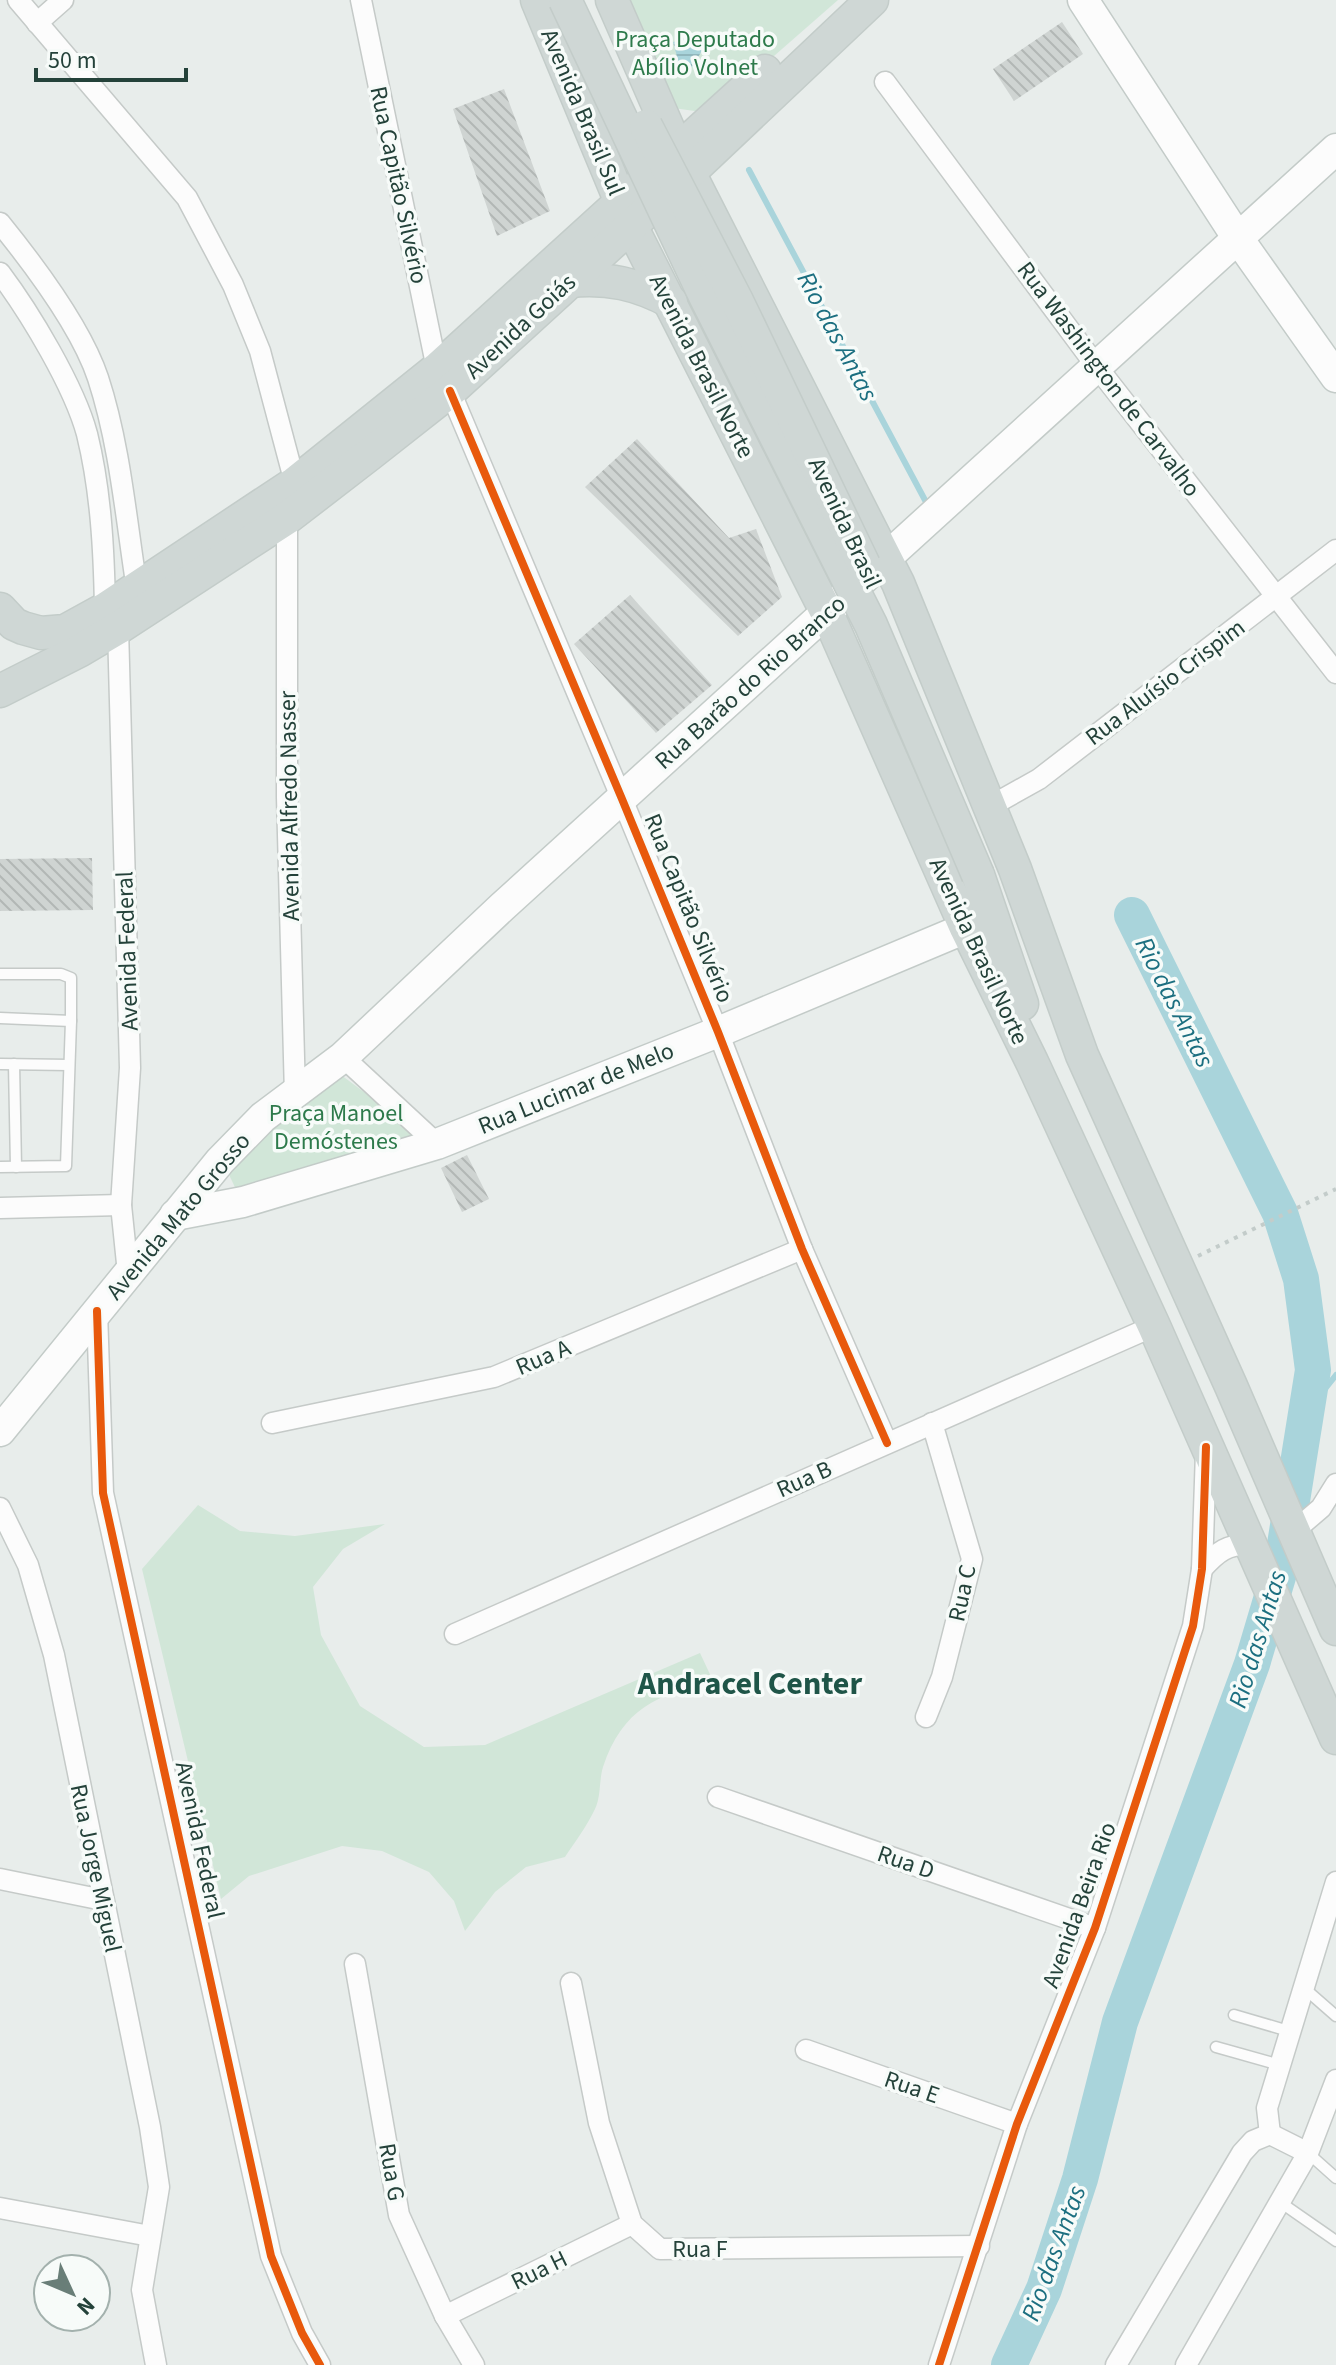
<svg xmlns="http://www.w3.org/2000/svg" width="1336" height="2365" font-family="'Source Sans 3',sans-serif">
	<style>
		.green { fill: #d1e6d8 }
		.water { fill: url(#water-rules) }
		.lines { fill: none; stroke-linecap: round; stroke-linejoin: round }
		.stream { stroke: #a9d4db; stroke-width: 6 }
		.river { stroke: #a9d4db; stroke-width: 36 }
		.building { fill: url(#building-back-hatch) }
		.lane-casing { stroke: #c5cac8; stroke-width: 13 }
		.street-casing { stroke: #c5cac8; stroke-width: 23 }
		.secondary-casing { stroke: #c3cbc8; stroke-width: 33 }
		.primary-casing { stroke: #c3ccc9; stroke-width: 35 }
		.path { stroke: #c3ccca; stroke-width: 4; stroke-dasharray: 4 6; stroke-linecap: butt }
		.lane { stroke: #fcfcfc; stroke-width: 10 }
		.street { stroke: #fcfcfc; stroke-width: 20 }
		.secondary { stroke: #fcfcfc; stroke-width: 30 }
		.primary { stroke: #cfd7d5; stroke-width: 32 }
		.primary-bridge-casing { stroke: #c3ccc9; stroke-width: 35; stroke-linecap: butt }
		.primary-bridge { stroke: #cfd7d5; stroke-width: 32 }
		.cycleway-casing { stroke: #f7fbf9; stroke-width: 13 }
		.cycleway { stroke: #e8590c; stroke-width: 8 }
		.labels { text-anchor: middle; stroke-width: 7; stroke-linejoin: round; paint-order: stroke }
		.park-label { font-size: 24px; fill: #2d7a4b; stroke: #f7fbf9 }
		.street-label { font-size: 24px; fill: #24423a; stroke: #f7fbf9 }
		.water-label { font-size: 26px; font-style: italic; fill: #1c6f80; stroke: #f7fbf9 }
		.district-label { font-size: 32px; font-weight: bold; fill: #1f5548; stroke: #f7fbf9 }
	</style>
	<defs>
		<pattern id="water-rules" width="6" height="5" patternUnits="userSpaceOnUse" patternTransform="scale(2)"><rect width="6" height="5" fill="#a9d4db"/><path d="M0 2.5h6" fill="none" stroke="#91b7bd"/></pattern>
		<pattern id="building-back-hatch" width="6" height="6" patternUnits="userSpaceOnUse" patternTransform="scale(2)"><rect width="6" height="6" fill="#cfd4d2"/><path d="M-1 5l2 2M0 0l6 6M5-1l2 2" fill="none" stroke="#b2b7b5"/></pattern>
	</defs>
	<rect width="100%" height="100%" fill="#e8edeb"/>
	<!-- green -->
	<g class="green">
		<polygon points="615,0 838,0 709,113 659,106"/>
		<polygon points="337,1072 430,1141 241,1200 223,1162"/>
		<path d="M198,1505L240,1531L295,1536L385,1524L343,1549L313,1587L321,1635L360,1706L424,1747L485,1745L700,1653L715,1685C658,1691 622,1710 603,1767C599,1780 601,1797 595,1809C587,1826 575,1842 565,1857L526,1867L495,1892L465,1931L454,1901L429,1872L382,1851L342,1846L249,1876L221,1899L142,1569Z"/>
	</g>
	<!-- water -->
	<polygon class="water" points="697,34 704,47 693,66 682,75 673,42"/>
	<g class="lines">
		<!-- stream -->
		<g class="stream">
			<polyline points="749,170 926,502"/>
			<polyline points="1305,1414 1336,1375"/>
		</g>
		<!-- river -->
		<polyline class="river" points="1009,2365 1044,2289 1080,2179 1120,2022 1252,1664 1282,1563 1313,1370 1301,1279 1280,1213 1132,915"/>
	</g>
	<!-- building -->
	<g class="building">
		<polygon points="1062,22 1083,54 1014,101 993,69"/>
		<polygon points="504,89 550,211 497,236 453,109"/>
		<polygon points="637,439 729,538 756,529 782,597 738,636 585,487"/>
		<polygon points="630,595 712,685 656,733 574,644"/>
		<polygon points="92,858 93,910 0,911 0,859"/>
		<polygon points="467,1155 489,1199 462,1212 441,1168"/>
	</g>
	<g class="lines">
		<defs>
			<g id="lane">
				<polyline points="0,974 61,974 71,978 71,1021 0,1018"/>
				<polyline points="0,1064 69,1065"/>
				<polyline points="14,1064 16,1167"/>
				<polyline points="0,1167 66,1166 71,1021"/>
				<polyline points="1304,1988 1336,2016"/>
				<polyline points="1234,2015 1292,2032"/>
				<polyline points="1216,2047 1280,2065"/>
				<polyline points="1308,2153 1336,2178"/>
				<polyline points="1280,2202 1336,2241"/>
			</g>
			<g id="street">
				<polyline points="18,0 187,198 233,285 260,351 295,483"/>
				<polyline points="361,0 437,369"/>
				<polyline points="37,23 63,0"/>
				<polyline points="885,82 1097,367 1336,673"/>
				<path d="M0,223C34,265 81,327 98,378C120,445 126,519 137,589"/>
				<path d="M0,273C30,313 74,386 87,434C101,491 104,551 105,609"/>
				<polyline points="450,391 622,799 718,1032 802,1249 887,1443"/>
				<polyline points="287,518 287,797 295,1095"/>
				<polyline points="118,628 130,1068 121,1205 128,1273"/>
				<polyline points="989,807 1039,779 1336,550"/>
				<polyline points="343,1057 437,1144"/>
				<polyline points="0,1208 121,1205"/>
				<polyline points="97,1311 103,1493 271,2256 302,2333 320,2365"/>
				<polyline points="272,1423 494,1377 802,1249"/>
				<polyline points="0,1508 28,1565 54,1655 150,2127 159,2187 142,2290 156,2365"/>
				<polyline points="1294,1531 1321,1508 1336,1484"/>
				<path d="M1202,1569C1217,1552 1228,1543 1252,1545"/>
				<polyline points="455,1634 1154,1326"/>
				<polyline points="926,1717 942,1677 972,1559 932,1423"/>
				<polyline points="718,1797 1095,1928"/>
				<polyline points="0,1879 103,1900"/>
				<polyline points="355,1964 399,2215 445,2316 474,2365"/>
				<polyline points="571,1983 599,2123 632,2224 660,2249 979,2246"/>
				<polyline points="806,2050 1017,2124"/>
				<polyline points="1270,2134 1267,2108 1336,1882"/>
				<polyline points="1270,2134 1308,2153"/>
				<polyline points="0,2208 150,2236"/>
				<polyline points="445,2316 632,2224"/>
				<polyline points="939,2365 1017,2124 1095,1928 1193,1626 1202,1569 1206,1452"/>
				<polyline points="1116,2365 1242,2153 1253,2141 1270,2134"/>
				<polyline points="1186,2365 1308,2153 1336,2080"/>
			</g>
			<g id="secondary">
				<polyline points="1083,0 1237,237 1336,377"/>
				<polyline points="175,1215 243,1202 437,1144 718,1032 966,928"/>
				<polyline points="0,1431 220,1161 263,1117 343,1057 502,907 1336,149"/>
			</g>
			<g id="primary">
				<polyline points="537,0 630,224 827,613 966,928 1032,1062 1154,1326 1336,1738"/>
				<polyline points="612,0 678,151 898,583 1015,869 1082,1055 1231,1386 1336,1629"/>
				<path d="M570,281C607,277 638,284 671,302"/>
				<polyline points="0,609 14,624 23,628 41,633 65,631 105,609 295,483 437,369 765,71"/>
				<polyline points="0,691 79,651 118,628 287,518 370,454 450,391 690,172 872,0"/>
				<polyline points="978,875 1022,1004"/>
			</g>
		</defs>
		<!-- lane casing -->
		<use href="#lane" class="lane-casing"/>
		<!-- street casing -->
		<use href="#street" class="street-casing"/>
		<!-- secondary casing -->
		<use href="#secondary" class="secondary-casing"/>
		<!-- primary casing -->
		<use href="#primary" class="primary-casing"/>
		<!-- path -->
		<polyline class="path" points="1198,1256 1336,1189"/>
		<!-- lane -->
		<use href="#lane" class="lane"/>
		<!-- street -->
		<use href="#street" class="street"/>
		<!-- secondary -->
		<use href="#secondary" class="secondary"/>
		<!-- primary -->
		<use href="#primary" class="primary"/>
		<defs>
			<g id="primary-bridge">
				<polyline points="565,0 704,294 871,625 978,875"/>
				<polyline points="646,126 737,301 864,565"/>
			</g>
		</defs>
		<!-- primary-bridge casing -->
		<use href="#primary-bridge" class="primary-bridge-casing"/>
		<!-- primary-bridge -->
		<use href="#primary-bridge" class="primary-bridge"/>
		<defs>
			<g id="cycleway">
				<polyline points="450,391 622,799 718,1032 802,1249 887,1443"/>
				<polyline points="97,1311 103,1493 271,2256 302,2333 320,2365"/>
				<polyline points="939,2365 1017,2124 1095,1928 1193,1626 1202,1569 1206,1447"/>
			</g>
		</defs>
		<!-- cycleway casing -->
		<use href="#cycleway" class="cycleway-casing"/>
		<!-- cycleway -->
		<use href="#cycleway" class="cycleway"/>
	</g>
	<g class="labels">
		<!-- park labels -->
		<g class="park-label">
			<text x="695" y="47">Praça Deputado<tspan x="695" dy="28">Abílio Volnet</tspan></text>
			<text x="336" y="1121">Praça Manoel<tspan x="336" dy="28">Demóstenes</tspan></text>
		</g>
		<!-- street labels -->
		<g class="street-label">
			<text transform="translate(583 112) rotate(67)" y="8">Avenida Brasil Sul</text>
			<text transform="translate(399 185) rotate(78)" y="8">Rua Capitão Silvério</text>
			<text transform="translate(520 326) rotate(-43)" y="8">Avenida Goiás</text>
			<text transform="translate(702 366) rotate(63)" y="8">Avenida Brasil Norte</text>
			<text transform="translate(1109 379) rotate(53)" y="8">Rua Washington de Carvalho</text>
			<text transform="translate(845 523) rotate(65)" y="8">Avenida Brasil</text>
			<text transform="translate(750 682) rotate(-42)" y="8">Rua Barão do Rio Branco</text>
			<text transform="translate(1165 682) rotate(-37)" y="8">Rua Aluísio Crispim</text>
			<text transform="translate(289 806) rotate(-91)" y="8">Avenida Alfredo Nasser</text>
			<text transform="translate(689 908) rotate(68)" y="8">Rua Capitão Silvério</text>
			<text transform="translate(127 951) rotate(-92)" y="8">Avenida Federal</text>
			<text transform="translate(979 951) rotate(65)" y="8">Avenida Brasil Norte</text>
			<text transform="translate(576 1088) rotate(-22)" y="8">Rua Lucimar de Melo</text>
			<text transform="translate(178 1216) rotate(-50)" y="8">Avenida Mato Grosso</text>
			<text transform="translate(543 1357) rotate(-23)" y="8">Rua A</text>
			<text transform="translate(804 1479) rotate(-24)" y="8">Rua B</text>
			<text transform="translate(962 1593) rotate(-78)" y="8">Rua C</text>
			<text transform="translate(200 1840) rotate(78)" y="8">Avenida Federal</text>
			<text transform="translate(906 1862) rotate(19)" y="8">Rua D</text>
			<text transform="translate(96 1868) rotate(78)" y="8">Rua Jorge Miguel</text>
			<text transform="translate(1079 1905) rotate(-70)" y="8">Avenida Beira Rio</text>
			<text transform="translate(912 2087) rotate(19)" y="8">Rua E</text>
			<text transform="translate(392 2172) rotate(80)" y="8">Rua G</text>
			<text x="700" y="2257">Rua F</text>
			<text transform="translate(539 2270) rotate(-26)" y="8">Rua H</text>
		</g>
		<!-- water labels -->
		<g class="water-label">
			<text transform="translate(838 336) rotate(62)" y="9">Rio das Antas</text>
			<text transform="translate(1175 1002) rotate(63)" y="9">Rio das Antas</text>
			<text transform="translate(1257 1639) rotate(-73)" y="9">Rio das Antas</text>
			<text transform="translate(1053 2253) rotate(-70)" y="9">Rio das Antas</text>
		</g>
		<!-- district labels -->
		<g class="district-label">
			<text x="750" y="1694">Andracel Center</text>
		</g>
	</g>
	<!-- north arrow -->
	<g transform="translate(72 2293) rotate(134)"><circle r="38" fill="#f7fbf9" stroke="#a3b1ad" stroke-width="2"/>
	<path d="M0-6L14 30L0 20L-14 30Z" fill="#697e78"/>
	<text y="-12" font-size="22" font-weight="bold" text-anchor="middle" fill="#24423a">N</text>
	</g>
	<!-- scale -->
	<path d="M36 68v12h150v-12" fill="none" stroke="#24423a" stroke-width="4"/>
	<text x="48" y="68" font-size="24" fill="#24423a" stroke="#f7fbf9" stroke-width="6" paint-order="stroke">50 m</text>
</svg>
